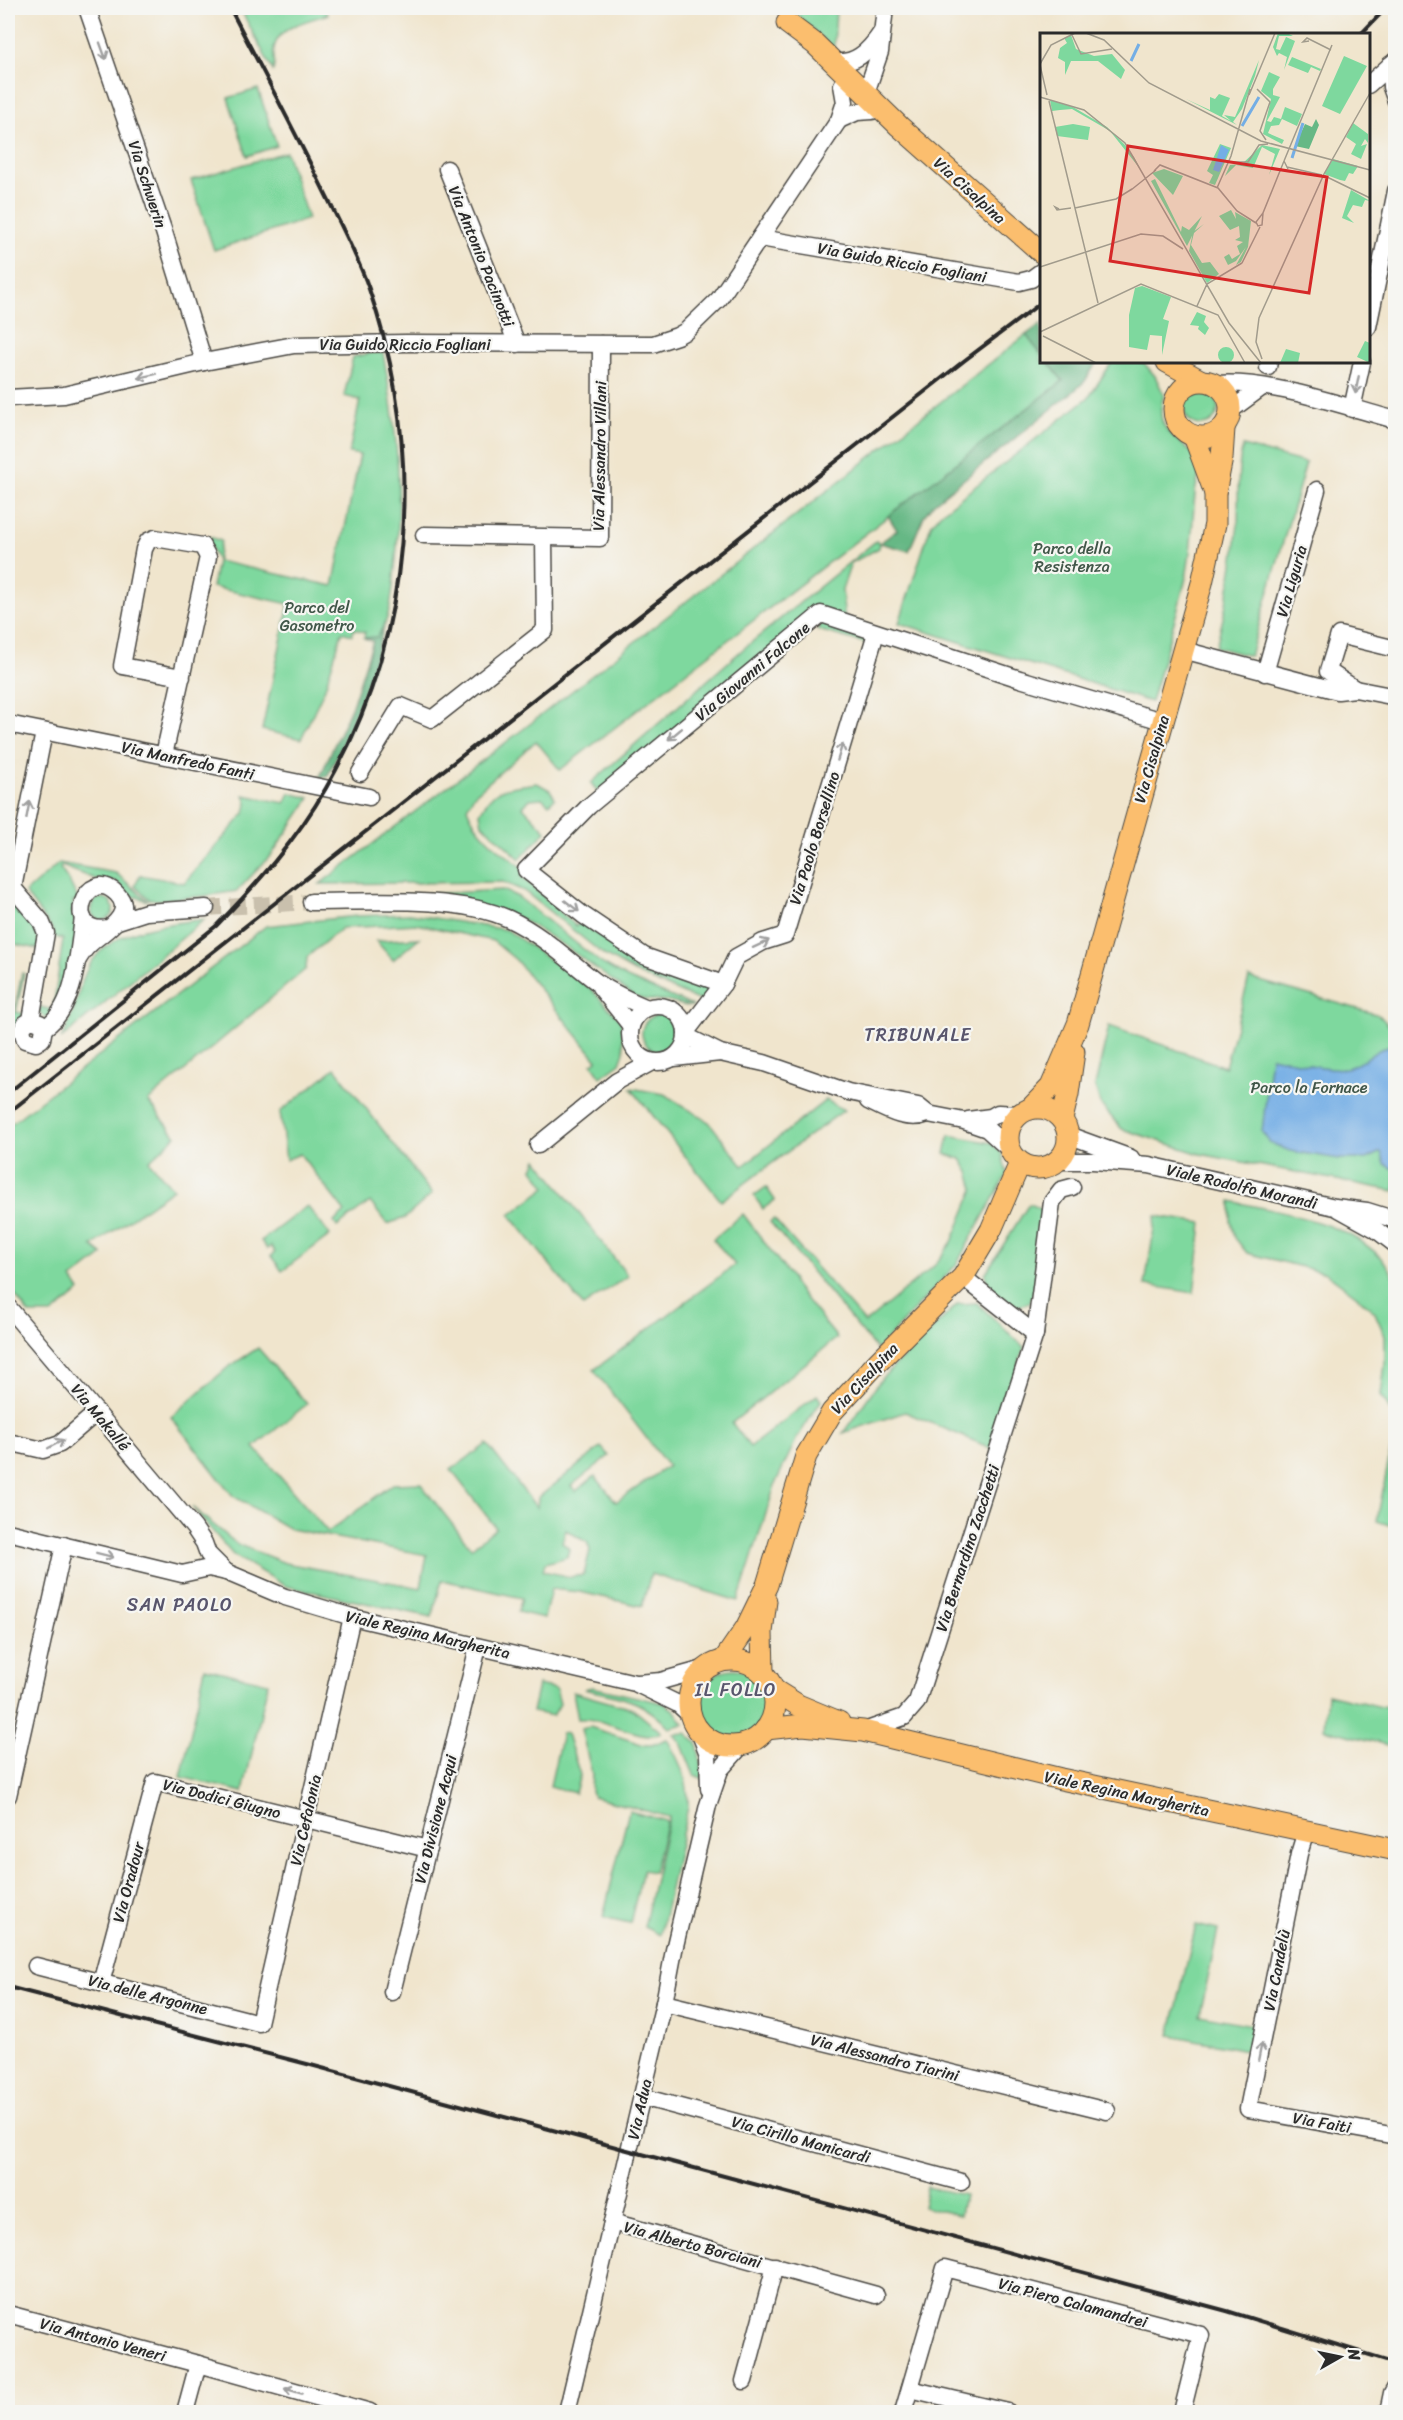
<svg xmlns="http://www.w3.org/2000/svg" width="1403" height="2420" font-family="Sriracha,sans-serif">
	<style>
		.green { fill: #7ed89e; stroke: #548264; stroke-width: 1.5; fill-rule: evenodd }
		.forest { fill: #66b885; stroke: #487258; stroke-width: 1.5 }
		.water { fill: #74aee5; stroke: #506c88; stroke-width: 1.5 }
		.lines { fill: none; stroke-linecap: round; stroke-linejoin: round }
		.minor-tunnel { stroke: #c9c0ad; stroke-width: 16; stroke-dasharray: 16 8; stroke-linecap: butt }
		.minor-casing { stroke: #494743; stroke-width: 19 }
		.major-casing { stroke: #494743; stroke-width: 23 }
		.minor { stroke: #fff; stroke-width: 16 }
		.major { stroke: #fbbe6e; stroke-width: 21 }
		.rail { stroke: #2b2b2b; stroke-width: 4 }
		.oneway { stroke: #a0a0a0 }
		.labels { text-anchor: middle; stroke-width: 4.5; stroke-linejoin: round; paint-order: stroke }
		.street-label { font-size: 16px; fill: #2b2b2b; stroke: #f6f6f2 }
		.park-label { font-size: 16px; fill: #405648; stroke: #f6f6f2 }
		.neighbourhood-label { font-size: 18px; letter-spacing: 1.5px; fill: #58556c; stroke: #f6f6f2 }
		.inset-river { fill: none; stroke: #74aee5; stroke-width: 3 }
		.inset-road { fill: none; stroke: #a19b8c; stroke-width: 1.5 }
		.view { fill: #d62828; fill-opacity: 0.15; stroke: #d62828; stroke-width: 3 }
		.inset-edge { fill: none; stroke: #2b2b2b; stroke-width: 3 }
	</style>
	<rect width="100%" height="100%" fill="#f6f6f2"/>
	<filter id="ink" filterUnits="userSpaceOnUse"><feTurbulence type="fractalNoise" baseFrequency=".0167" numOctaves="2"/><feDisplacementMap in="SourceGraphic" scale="12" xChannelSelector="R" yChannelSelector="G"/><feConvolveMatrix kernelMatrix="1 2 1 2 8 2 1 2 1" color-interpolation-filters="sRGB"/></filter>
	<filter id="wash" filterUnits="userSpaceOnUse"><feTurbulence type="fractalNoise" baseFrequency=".008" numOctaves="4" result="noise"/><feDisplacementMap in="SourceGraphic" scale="24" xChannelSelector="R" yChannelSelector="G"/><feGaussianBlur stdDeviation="1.35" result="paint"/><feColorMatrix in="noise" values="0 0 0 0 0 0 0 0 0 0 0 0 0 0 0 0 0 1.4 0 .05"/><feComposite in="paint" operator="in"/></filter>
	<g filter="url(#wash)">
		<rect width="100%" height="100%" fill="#f0e5cd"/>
		<!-- green -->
		<g class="green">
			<path d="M240,8H325L328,14C309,21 279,25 274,48C272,56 277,62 273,71Z"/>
			<polygon points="792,8 836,8 834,49 803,21"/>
			<polygon points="258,89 277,146 247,156 228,98"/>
			<polygon points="286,152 308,219 214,250 191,180"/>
			<path d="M1026,335L1041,354L1042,362H1048L1063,381L560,770L536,741L474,795L467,808C478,837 502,852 526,870L521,876L576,926L581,923L645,967L719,989L707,1004L638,974L604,955L524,891L503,882L320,884L526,727Z"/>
			<path d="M372,353H383C397,429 404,499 394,576C392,596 390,621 377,637L364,638L365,632L354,629L352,635L342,632L325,688L301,739L262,730L289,604L212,587L217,561L209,543L210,537L221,541L217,561L333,586L360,455L349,453L360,400L344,396L353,357Z"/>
			<path d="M1112,362H1143L1155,376L1164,395C1148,444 1200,438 1199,472C1199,479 1195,487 1195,494C1192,524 1192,553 1185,582C1175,622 1162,662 1151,702L899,623L931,525L940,514L1089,397Z"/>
			<circle cx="1201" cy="408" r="17"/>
			<path d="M1243,446L1306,463L1250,656L1216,647C1227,605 1234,567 1238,524C1239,498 1236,470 1243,446Z"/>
			<polygon points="876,541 880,543 879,548 851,563 842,590 845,622 893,638 872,645 818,630 823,615 601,796 591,783 742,650"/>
			<path d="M537,783L550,790L555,798L549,804L542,798L530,799L523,807L546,831L520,859L482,824L480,813C496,784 507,788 537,783Z"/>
			<polygon points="290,793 310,798 272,854 237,891 204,896 158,900 149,899 135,886 140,875 184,883 245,813 247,803 244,795 285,803"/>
			<polygon points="59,863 116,873 148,901 130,895 115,881 95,879 62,866 60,868 70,883 79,901 73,901 73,911 80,941 69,995 46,1018 39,1012 40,1007 53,1010 63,939 54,937 53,930 25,893"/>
			<path d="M503,890L518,897L601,963L627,978L693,1006C681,1006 675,1002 664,1001C653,1000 646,1001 635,997L565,946L520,918L393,896Z"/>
			<circle cx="102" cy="909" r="11"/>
			<polygon points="8,899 17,901 38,924 39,949 8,943"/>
			<polygon points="410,914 507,930 590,988 621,1021 624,1052 620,1063 601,1077 592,1064 597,1060 516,960 493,941 417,924 342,928 307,957 306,969 148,1101 176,1136 149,1161 173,1189 92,1246 103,1255 72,1279 80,1291 52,1314 29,1314 8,1286 8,1126 266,926 357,916"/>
			<path d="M205,919L61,1039C74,1018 76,996 85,974C104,928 162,925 205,919Z"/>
			<polygon points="419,938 393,960 376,941"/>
			<polygon points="22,973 24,974 16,1012 25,1014 18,1029 11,1027"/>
			<polygon points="1249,978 1379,1015 1395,1032 1395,1191 1200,1154 1122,1129 1100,1104 1095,1086 1109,1026 1225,1067"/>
			<circle cx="660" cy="1033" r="18"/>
			<polygon points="335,1068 432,1194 405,1218 387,1224 370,1202 337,1227 334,1222 345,1212 300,1154 286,1160 280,1112"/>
			<polygon points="631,1088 664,1094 709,1122 743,1166 826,1100 844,1110 721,1201"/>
			<polygon points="949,1135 992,1143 1002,1154 1007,1174 956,1265 877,1350 770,1222 774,1219 865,1323 935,1265 952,1242 974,1189 969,1172 961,1159 945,1154"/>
			<polygon points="537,1159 628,1276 583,1306 510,1215 546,1187 533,1169"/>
			<polygon points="766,1187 775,1200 763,1209 754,1196"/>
			<path d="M1231,1201C1285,1214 1371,1224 1396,1280L1395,1419L1381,1395L1385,1364V1336L1375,1313L1357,1296L1326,1273L1247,1253L1235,1238L1231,1222Z"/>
			<path d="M1029,1204L1043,1210L1036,1285L1030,1302L1017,1307C996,1299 990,1296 985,1274Z"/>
			<polygon points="307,1206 330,1235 282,1271 271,1256 275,1252 271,1246 267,1249 261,1241"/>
			<path d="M743,1214L793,1280L792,1282L837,1338L732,1423L750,1447L817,1395L821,1401L797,1438L776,1482L738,1601L651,1574L642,1606L580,1592L551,1589L544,1618L518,1612L522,1598L442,1580L432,1617L285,1586L233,1555L192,1507L237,1544L285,1563L421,1588L427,1555L290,1529L233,1496L171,1417L227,1368L258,1348L307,1404L254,1447L328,1532L393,1484L420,1483L471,1548L496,1528L451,1470L487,1444L537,1508L538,1498L601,1447L609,1456L571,1486L576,1491L595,1476L616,1502L668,1466L594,1370L735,1265L713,1239ZM566,1530L587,1542L590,1550L584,1575L570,1577L543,1571L545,1563L567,1557L569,1549L562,1542Z"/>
			<polygon points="1156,1216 1202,1223 1194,1293 1145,1285"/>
			<polygon points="977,1303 1024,1347 993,1449 905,1412 843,1433 882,1378 958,1304"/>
			<polygon points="1395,1428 1396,1527 1395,1527 1377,1521"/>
			<polygon points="205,1668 268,1683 243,1792 181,1777"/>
			<circle cx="734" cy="1703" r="34"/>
			<polygon points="538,1685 556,1689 560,1704 553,1716 532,1712"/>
			<path d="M592,1687L663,1703L674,1710L684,1724L669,1728C642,1698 621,1698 584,1689Z"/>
			<path d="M573,1692L633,1709L661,1732C644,1744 602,1715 578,1719Z"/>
			<polygon points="1327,1694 1395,1710 1395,1747 1324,1729"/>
			<path d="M590,1727L644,1745H652L667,1739C680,1762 689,1780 688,1807L660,1935L644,1927L669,1817L593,1797L591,1792L592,1774L581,1729Z"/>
			<polygon points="562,1733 567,1734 580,1775 575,1793 550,1786"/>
			<polygon points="686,1733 697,1743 704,1779 694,1775 682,1745 674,1734"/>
			<polygon points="629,1811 667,1821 654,1872 643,1870 630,1923 603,1917"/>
			<polygon points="1196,1925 1218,1930 1200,2015 1257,2026 1251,2051 1170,2035"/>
			<polygon points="927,2187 964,2195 960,2215 923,2207"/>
		</g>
		<!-- forest -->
		<g class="forest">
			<polygon points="1041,324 1041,354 1026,335"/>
			<polygon points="1048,362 1097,362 1085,381 1074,391 933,504 924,516 909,551 880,543 897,530 888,516 1063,381"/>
			<path d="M384,627C370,679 352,727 328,775L319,779L353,703L373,641L364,638L377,637Z"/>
		</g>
		<!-- water -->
		<path class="water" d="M1388,1046L1395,1048V1170L1385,1164L1381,1152L1366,1159H1340L1290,1151L1270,1143L1262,1132L1271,1056C1291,1060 1326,1071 1346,1068C1362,1065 1372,1051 1388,1046Z"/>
	</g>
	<g filter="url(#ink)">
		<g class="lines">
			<!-- minor-tunnel -->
			<polyline class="minor-tunnel" points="206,908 311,902"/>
			<defs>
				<g id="minor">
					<polyline points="87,8 164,232 204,362"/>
					<path d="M830,61C854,67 869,51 881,33"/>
					<polyline points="1390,65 1391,87 1396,101"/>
					<polyline points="1368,85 1396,60"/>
					<polyline points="866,93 880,52 885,8"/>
					<polyline points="839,120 857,112 872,111"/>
					<polyline points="447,169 517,344"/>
					<polyline points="760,238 1019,282 1031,279 1042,271"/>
					<polyline points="1368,327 1396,191"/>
					<polyline points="1268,367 1269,362"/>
					<path d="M1217,384C1272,380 1342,406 1396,420"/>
					<polyline points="8,398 64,395 204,362 294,345 406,343 653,344 677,336 686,331 719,299 839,120 845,102 842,85"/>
					<polyline points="1352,409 1362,362"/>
					<polyline points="1231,410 1261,388"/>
					<polyline points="424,535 600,538 601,344"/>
					<polyline points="1183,650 1338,691 1355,689 1396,697"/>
					<polyline points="1265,673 1317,490"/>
					<polyline points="1355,689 1328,671 1339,635 1396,649"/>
					<polyline points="8,724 369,797"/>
					<polyline points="164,755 208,557 202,546 155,538 148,541 144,549 122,666 182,677"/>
					<polyline points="360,773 401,706 432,719 545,630 544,538"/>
					<polyline points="8,887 13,888 41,921 46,933 31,1020 25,1024 22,1030 25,1040 36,1043 42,1039 44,1028 40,1023 31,1020"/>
					<polyline points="13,888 44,732"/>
					<path d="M311,902C369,902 457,895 509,919C541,934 567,959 594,980C610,992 629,1000 647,1008"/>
					<polyline points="118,921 146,912 206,908"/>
					<path d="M76,963C80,956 84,949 90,944C102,932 137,915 117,894C86,862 60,936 108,928"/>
					<polyline points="723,984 644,956 583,915 526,870 589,806 821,614 1020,679 1162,721"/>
					<polyline points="600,987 631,1026"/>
					<circle cx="658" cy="1034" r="28"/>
					<path d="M44,1028C76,1009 78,952 83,918"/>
					<polyline points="686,1032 723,984 736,957 763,942 785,935 876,633"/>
					<polyline points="686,1036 720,1053 764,1063 848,1092 918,1106 928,1114 964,1121 987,1129 1010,1150"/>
					<polyline points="674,1058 720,1053"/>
					<path d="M868,1101C888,1111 907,1122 928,1114"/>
					<polyline points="968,1120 991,1117 998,1113 1019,1114"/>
					<polyline points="1068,1135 1131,1158"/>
					<polyline points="538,1145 617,1081 652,1062"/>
					<polyline points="1058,1161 1093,1161 1149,1165 1335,1207 1367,1211 1396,1220"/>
					<polyline points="1339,1209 1375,1229 1396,1245"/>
					<polyline points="8,1307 194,1528 204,1543 208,1554 226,1572"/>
					<polyline points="1035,1334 1052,1202 1061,1190 1072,1187"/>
					<polyline points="8,1442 43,1450 60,1444 97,1412"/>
					<polyline points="8,1532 182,1574 209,1568 226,1572 285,1597 352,1617 635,1683 678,1704 692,1717"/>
					<polyline points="638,1683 661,1681 704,1669"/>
					<polyline points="698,1729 708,1754 709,1789"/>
					<polyline points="864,1731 904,1717 917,1702 1035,1334 963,1277"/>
					<polyline points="8,1796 64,1545"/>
					<polyline points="1306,1831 1299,1854 1248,2109 1396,2136"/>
					<polyline points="36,1966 259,2023 352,1617"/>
					<polyline points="101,1983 155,1782 428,1849"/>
					<polyline points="392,1992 478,1647"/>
					<polyline points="664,2003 1107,2111"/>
					<polyline points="642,2097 961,2182"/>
					<polyline points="612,2222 876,2295"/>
					<polyline points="8,2314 198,2364 370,2412"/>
					<polyline points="744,2381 775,2266"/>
					<polyline points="910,2389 1008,2412"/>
					<polyline points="185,2412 198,2364"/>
					<polyline points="567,2412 664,2003 674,1950 708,1805 720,1770 743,1744"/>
					<polyline points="903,2412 945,2268 1201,2335 1182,2412"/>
					<polyline points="1388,2412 1392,2393 1396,2386"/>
				</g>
				<g id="major">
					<polyline points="787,23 815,44 899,126 1042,253"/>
					<polyline points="1167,362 1200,380"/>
					<circle cx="1202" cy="409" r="28"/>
					<polyline points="1194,436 1215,493"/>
					<circle cx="1038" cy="1138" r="30"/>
					<polyline points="1030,1109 1051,1087 1078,1024 1202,583 1215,524 1215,493 1222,458 1224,428"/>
					<polyline points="1062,1119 1068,1094 1074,1052"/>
					<polyline points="724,1660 746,1628 767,1585 806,1456 832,1412 877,1363 963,1277 991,1230 1020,1163"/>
					<circle cx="732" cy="1703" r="43"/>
					<polyline points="763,1672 762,1632 766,1601"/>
					<polyline points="774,1690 798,1705 839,1722"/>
					<polyline points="766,1729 803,1725 863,1731 1061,1779 1396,1850"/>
				</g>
			</defs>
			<!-- minor casing -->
			<use href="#minor" class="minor-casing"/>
			<!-- major casing -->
			<use href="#major" class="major-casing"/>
			<!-- minor -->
			<use href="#minor" class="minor"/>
			<!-- major -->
			<use href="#major" class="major"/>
			<!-- rail -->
			<g class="rail">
				<polyline points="1361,34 1386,8"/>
				<path d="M8,1093L216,926C257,884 297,839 326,788C413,637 426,452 369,289C356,252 337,218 320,183C291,124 260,66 230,8"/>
				<polyline points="8,1113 965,360 1042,302"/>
				<polyline points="8,1987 307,2064 1227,2311 1396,2363"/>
			</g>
		</g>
		<!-- one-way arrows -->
		<defs><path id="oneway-shaft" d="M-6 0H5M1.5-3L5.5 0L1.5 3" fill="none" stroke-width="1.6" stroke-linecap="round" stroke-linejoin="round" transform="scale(1.5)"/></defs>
		<g class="oneway">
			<use href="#oneway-shaft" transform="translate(103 51) rotate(70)"/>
			<use href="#oneway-shaft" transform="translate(147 376) rotate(167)"/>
			<use href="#oneway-shaft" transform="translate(1357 385) rotate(101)"/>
			<use href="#oneway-shaft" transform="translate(675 734) rotate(140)"/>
			<use href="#oneway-shaft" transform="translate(840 752) rotate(-73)"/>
			<use href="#oneway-shaft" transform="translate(28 810) rotate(-79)"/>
			<use href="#oneway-shaft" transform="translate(572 906) rotate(38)"/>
			<use href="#oneway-shaft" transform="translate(761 944) rotate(-25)"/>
			<use href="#oneway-shaft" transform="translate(56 1444) rotate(-28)"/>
			<use href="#oneway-shaft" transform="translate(105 1555) rotate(14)"/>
			<use href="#oneway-shaft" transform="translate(1260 2052) rotate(-79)"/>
			<use href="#oneway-shaft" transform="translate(293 2391) rotate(-164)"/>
		</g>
	</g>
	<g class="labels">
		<!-- street labels -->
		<g class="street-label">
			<text transform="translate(148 184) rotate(72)" y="6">Via Schwerin</text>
			<text transform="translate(970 190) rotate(42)" y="6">Via Cisalpina</text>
			<text transform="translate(482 256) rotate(68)" y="6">Via Antonio Pacinotti</text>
			<text transform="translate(902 262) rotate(10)" y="6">Via Guido Riccio Fogliani</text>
			<text x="405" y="350">Via Guido Riccio Fogliani</text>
			<text transform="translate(599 456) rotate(-89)" y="6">Via Alessandro Villani</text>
			<text transform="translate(1291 581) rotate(-74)" y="6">Via Liguria</text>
			<text transform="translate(752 671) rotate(-40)" y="6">Via Giovanni Falcone</text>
			<text transform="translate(1151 759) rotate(-74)" y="6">Via Cisalpina</text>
			<text transform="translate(188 760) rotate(12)" y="6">Via Manfredo Fanti</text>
			<text transform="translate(814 838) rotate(-73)" y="6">Via Paolo Borsellino</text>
			<text transform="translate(1242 1186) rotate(13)" y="6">Viale Rodolfo Morandi</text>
			<text transform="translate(864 1378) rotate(-47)" y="6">Via Cisalpina</text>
			<text transform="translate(101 1417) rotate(50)" y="6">Via Makallé</text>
			<text transform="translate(967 1548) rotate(-72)" y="6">Via Bernardino Zacchetti</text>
			<text transform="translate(428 1634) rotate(13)" y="6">Viale Regina Margherita</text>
			<text transform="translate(1127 1793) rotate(12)" y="6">Viale Regina Margherita</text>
			<text transform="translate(222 1798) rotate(14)" y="6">Via Dodici Giugno</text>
			<text transform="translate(435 1819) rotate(-76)" y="6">Via Divisione Acqui</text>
			<text transform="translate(305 1820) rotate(-77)" y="6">Via Cefalonia</text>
			<text transform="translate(128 1882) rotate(-75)" y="6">Via Oradour</text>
			<text transform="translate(1276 1970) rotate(-79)" y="6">Via Candelù</text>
			<text transform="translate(148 1994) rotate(14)" y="6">Via delle Argonne</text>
			<text transform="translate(885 2057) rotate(14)" y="6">Via Alessandro Tiarini</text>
			<text transform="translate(639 2109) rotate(-77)" y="6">Via Adua</text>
			<text transform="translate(1322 2122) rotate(10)" y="6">Via Faiti</text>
			<text transform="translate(801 2139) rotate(15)" y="6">Via Cirillo Manicardi</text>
			<text transform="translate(693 2244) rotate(15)" y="6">Via Alberto Borciani</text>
			<text transform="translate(1073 2302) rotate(15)" y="6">Via Piero Calamandrei</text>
			<text transform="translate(103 2339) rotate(15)" y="6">Via Antonio Veneri</text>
		</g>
		<!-- park labels -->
		<g class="park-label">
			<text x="1072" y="554">Parco della<tspan x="1072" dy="18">Resistenza</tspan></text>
			<text x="317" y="613">Parco del<tspan x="317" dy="18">Gasometro</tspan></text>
			<text x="1309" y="1093">Parco la Fornace</text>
		</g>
		<!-- neighbourhood labels -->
		<g class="neighbourhood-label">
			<text x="918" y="1041">TRIBUNALE</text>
			<text x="180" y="1611">SAN PAOLO</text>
			<text x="736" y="1696">IL FOLLO</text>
		</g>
	</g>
	<!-- overview -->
	<g transform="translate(1040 33)">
		<rect width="330" height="330" fill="#f0e5cd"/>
		<path d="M238,0H247L253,3H239L236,16L240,17L246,4L255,8L244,37L247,24L239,20L237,23L233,14ZM31,2L36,16L54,23L72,21L85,37L81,46L58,28H31L25,42V29L18,25L20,15L27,10L24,5ZM304,23L327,33L300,81L282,73ZM252,24L281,36L280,38L271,34L268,40L248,32ZM219,27L215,43L202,76L193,89L197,92L146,66L170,77V64L175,66L179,61L190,65L182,83L191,88L184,82L195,84ZM229,39L240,44L233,56V62L240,64L227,88L231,89L234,84L241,86L245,74L262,81L257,93L242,86L239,92L231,93L228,100L244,107L242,111L223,101L231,66L221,58ZM10,67L33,74L67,94L84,111L94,124L101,137L70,98L32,76L20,77L17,91L20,77L12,78ZM313,90L328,101V110L325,106L321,113L327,111L321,126L311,121L316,111L306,104ZM33,91L50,94L48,107L17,103L15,94ZM180,111L191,115L175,152L169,150L173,142L167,138ZM222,112L240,116L229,142L235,121L222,114L213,135L196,132L185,143L190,132L202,131ZM293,126L318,133L313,141L309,140L305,148L300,147L284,141ZM124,136L143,143L133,162L112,140ZM115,146L141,199L142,193L149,197L162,183L147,213L111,148ZM311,157L330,168L325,167L322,174L313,172L307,183L314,190L302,185ZM191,177L196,186L195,179L211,188L208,214L201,229L196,232L206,214L196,228L188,232L184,224L189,221L192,226L200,221L197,213L203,209L195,207L200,204L199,193L190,197L179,183ZM164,191L154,200L151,212L162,230L170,229L179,241L167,250L149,218L153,199ZM102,253L131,264L123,286L129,288L122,322V303L110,302L107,317L89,314V282L95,255ZM157,279L166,283L164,289L169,295L165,302L158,296L159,293L150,292ZM325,308L330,310V330L317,324ZM178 322a8 8 0 1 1 16 0a8 8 0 1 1-16 0ZM246,316L260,320L258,330H240Z" fill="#7ed89e"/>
		<path d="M276,86L279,92L269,116L255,113L265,91L272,94Z" fill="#66b885"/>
		<path d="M181,112L189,117L179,139L173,137Z" fill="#74aee5"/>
		<path class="inset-river" d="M91,28L99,11M202,93L219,64M252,125L263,90"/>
		<path class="inset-road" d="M31,0L41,21L72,16M46,0L64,7L109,50L221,108L330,137M269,8L263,9L267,5L291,17M0,31L11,12L35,0M0,32L7,62M217,56L230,69L220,98L226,107M209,62L235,0M0,64L44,77L85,110L189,290L221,330M9,68L58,270M244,128L292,12M193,129H208L219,112L228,111M247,134L282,142M114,138L120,132L178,155L197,178L216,190M285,143L330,165M177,155L191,123L210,56M91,157L116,137M35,175L76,166L92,156M19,176L15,174L17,177L31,175M223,180L216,189L218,193L222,192L223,180L244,128L248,136M202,230L220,194M0,234L101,201L123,203L143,216M157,273L167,251L202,230M0,299L101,251L178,282L205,330M3,303L56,330M222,326L216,309L219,285L284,141L330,60"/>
		<path class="view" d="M88,113L287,144L269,260L70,228Z"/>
		<rect width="330" height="330" class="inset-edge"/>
	</g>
	<!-- margin -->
	<rect width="1403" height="2420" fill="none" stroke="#f6f6f2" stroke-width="30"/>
	<!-- north arrow -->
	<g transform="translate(1340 2357) rotate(81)" stroke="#f6f6f2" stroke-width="4.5" paint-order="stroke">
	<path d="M0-4.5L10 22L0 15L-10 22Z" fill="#2b2b2b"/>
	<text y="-9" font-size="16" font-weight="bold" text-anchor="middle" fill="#2b2b2b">N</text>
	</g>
</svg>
